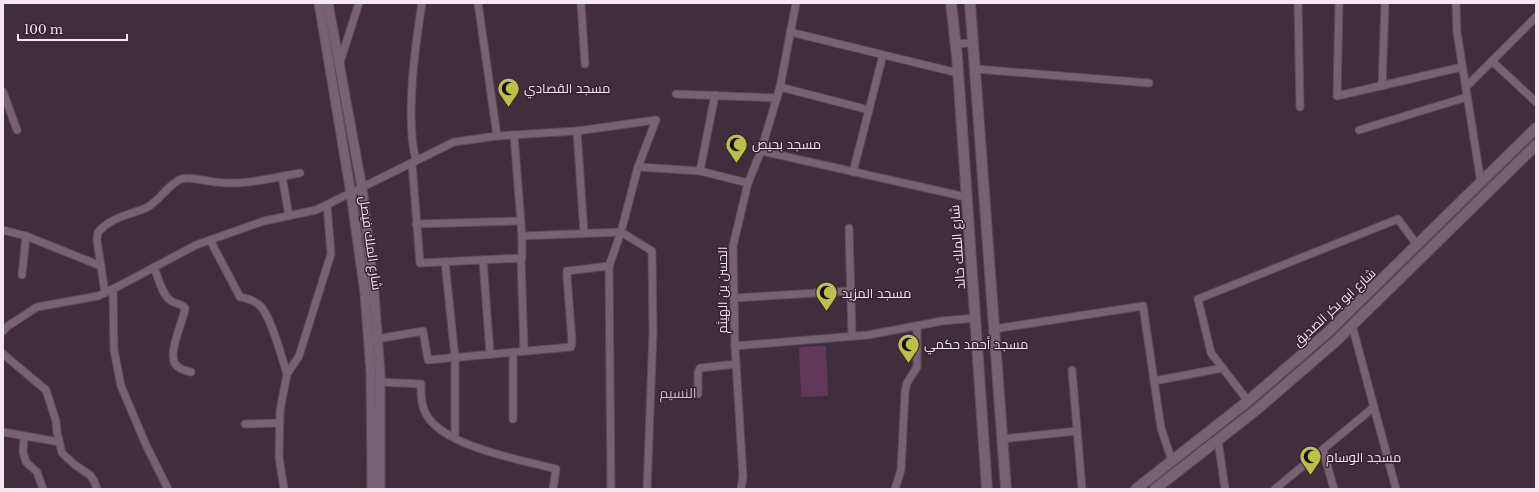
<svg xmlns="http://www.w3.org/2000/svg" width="1539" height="492" font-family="'Libre Baskerville',Cairo,serif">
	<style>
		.green { fill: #61385a }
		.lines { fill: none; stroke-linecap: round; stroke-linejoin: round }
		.minor-casing { stroke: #5b4c58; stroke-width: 9 }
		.tertiary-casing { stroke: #5b4c58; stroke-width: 11 }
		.secondary-casing { stroke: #5b4c58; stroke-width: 12 }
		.minor { stroke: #766272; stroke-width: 7 }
		.tertiary { stroke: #766272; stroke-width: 9 }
		.secondary { stroke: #766272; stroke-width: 10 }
		.labels { text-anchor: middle; stroke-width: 3; stroke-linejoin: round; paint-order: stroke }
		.poi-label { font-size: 13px; fill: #f3e7f0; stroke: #352432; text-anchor: start }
		.street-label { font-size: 13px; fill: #f3e7f0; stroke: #352432 }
		.neighbourhood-label { font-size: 14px; fill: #cdb6c8; stroke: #352432 }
	</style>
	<rect width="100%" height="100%" fill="#402e3c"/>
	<!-- green -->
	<polygon class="green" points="826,346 828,396 801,397 799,347"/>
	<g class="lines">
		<defs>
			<g id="minor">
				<polyline points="478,3 497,136"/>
				<polyline points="581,3 585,64"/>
				<polyline points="1298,3 1300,107"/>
				<polyline points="1339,3 1337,96 1462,67"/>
				<polyline points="1456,3 1457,32 1481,183"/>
				<polyline points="790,32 958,73"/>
				<polyline points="955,44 974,43"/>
				<polyline points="1492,61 1536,102"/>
				<polyline points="340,62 359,3"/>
				<polyline points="976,69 1149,83"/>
				<polyline points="1382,86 1385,3"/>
				<polyline points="780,87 869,110"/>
				<polyline points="1466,87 1536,17"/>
				<polyline points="3,92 17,130"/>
				<polyline points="676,94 777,98"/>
				<polyline points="1359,130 1467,97"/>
				<polyline points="577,131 584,233"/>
				<polyline points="514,135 522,236 621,232 652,251 653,333 647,489"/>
				<polyline points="761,151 966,197"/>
				<path d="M416,161C405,118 415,47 422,3"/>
				<polyline points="412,163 420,263 522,258 522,236"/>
				<polyline points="638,167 700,171 748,183"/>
				<polyline points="700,171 715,95"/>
				<polyline points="853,172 883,55"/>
				<polyline points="282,176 289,216"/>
				<polyline points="416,224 520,221"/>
				<polyline points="849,228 852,336"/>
				<polyline points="3,230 26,236 101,266"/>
				<path d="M210,240L240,297C246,298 253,300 258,304C270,312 282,358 287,374"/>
				<polyline points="521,258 524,351"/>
				<polyline points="483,260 490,354"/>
				<polyline points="445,262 455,358 455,438"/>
				<path d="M154,267C158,277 162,295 171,301C176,304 181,303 185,308C184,321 165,356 177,366C181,370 186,371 191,372"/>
				<polyline points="22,275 26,236"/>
				<polyline points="113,289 114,350 121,386 146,445 168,489"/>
				<path d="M105,293L97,240L98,232C113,216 127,216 146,208C160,201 167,185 181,179C191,176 205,181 215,182C242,186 272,178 300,173"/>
				<polyline points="734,298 850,291"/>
				<polyline points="1352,325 1396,489"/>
				<polyline points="994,329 1143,306 1161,428 1172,461"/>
				<polyline points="3,331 8,326 37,307 98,296 117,287 196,245 264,221 316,210 454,142 497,136 577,131 656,120 638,167 621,232 609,266 611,489"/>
				<polyline points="377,339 423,331 428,360 571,347 572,342 567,276 567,271 609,266"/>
				<polyline points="735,346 868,335 942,321 975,318"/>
				<polyline points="513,352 513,419"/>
				<polyline points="3,354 46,390 56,421 57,432 62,453 75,465 90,475 94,481 97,489"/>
				<polyline points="1072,370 1082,489"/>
				<polyline points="1154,381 1223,368"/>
				<path d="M380,382L421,384C421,395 421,405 426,414C444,447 522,460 556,469L553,489"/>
				<polyline points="698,394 698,372 700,368 736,364"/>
				<polyline points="1248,401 1211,353 1198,299 1398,219 1417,245"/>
				<polyline points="245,424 280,423"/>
				<polyline points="3,432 59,442"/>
				<polyline points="24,436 23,452 26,462 37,472 43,489"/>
				<polyline points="1002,439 1077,431"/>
				<polyline points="1218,440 1225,489"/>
				<polyline points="1323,450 1334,489"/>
				<polyline points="284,489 279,457 280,411 287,374 299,356 331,254 327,205"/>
				<polyline points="741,489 743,476 735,346 733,246 748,183 761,151 780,87 796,3"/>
				<polyline points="895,489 901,470 905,392 907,383 917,367 917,327"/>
				<polyline points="1275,489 1374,407"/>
			</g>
			<g id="tertiary">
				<polyline points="319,3 351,194 365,294 371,373 372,489"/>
				<polyline points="328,3 362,188 374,293 380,372 380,489"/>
			</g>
			<g id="secondary">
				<polyline points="951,3 957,56 987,489"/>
				<polyline points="970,3 1006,489"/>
				<polyline points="1136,489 1248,401 1327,333 1536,128"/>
				<polyline points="1155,489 1255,411 1335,342 1536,145"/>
			</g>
		</defs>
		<!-- minor casing -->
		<use href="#minor" class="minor-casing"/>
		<!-- tertiary casing -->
		<use href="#tertiary" class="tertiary-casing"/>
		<!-- secondary casing -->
		<use href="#secondary" class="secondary-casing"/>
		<!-- minor -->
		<use href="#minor" class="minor"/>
		<!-- tertiary -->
		<use href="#tertiary" class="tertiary"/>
		<!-- secondary -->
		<use href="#secondary" class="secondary"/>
	</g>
	<!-- icons -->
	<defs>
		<symbol id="mosque-pin" viewBox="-11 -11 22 30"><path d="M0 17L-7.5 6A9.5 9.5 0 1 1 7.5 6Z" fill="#b9c146" stroke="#352432"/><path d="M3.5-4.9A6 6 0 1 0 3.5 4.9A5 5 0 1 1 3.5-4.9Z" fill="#111"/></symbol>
	</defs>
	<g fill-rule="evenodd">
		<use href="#mosque-pin" x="496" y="76" width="25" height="34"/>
		<use href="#mosque-pin" x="724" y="132" width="25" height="34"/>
		<use href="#mosque-pin" x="814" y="280" width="25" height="34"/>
		<use href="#mosque-pin" x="896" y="332" width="25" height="34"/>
		<use href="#mosque-pin" x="1298" y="444" width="25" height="34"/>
	</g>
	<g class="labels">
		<!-- poi labels -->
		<g class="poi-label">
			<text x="524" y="93">مسجد القصادي</text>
			<text x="752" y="149">مسجد بحيص</text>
			<text x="842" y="298">مسجد المزيد</text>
			<text x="924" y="349">مسجد أحمد حكمي</text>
			<text x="1326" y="462">مسجد الوسام</text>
		</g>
		<!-- street labels -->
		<g class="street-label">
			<text transform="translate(371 243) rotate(82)" y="5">شارع الملك فيصل</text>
			<text transform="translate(957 247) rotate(-94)" y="5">شارع الملك خالد</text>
			<text transform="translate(722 290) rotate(-90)" y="5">الحسن بن الهيثم</text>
			<text transform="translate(1334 307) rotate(-43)" y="5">شارع ابو بكر الصديق</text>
		</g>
		<!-- neighbourhood labels -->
		<g class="neighbourhood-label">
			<text x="678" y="398">النسيم</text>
		</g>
	</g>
	<!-- border -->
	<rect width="1539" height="492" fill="none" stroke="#f3e7f0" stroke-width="8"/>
	<!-- scale -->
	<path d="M18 34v6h109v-6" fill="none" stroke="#f3e7f0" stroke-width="2"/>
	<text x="24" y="34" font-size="12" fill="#f3e7f0" stroke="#352432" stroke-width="3" paint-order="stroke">100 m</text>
</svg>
